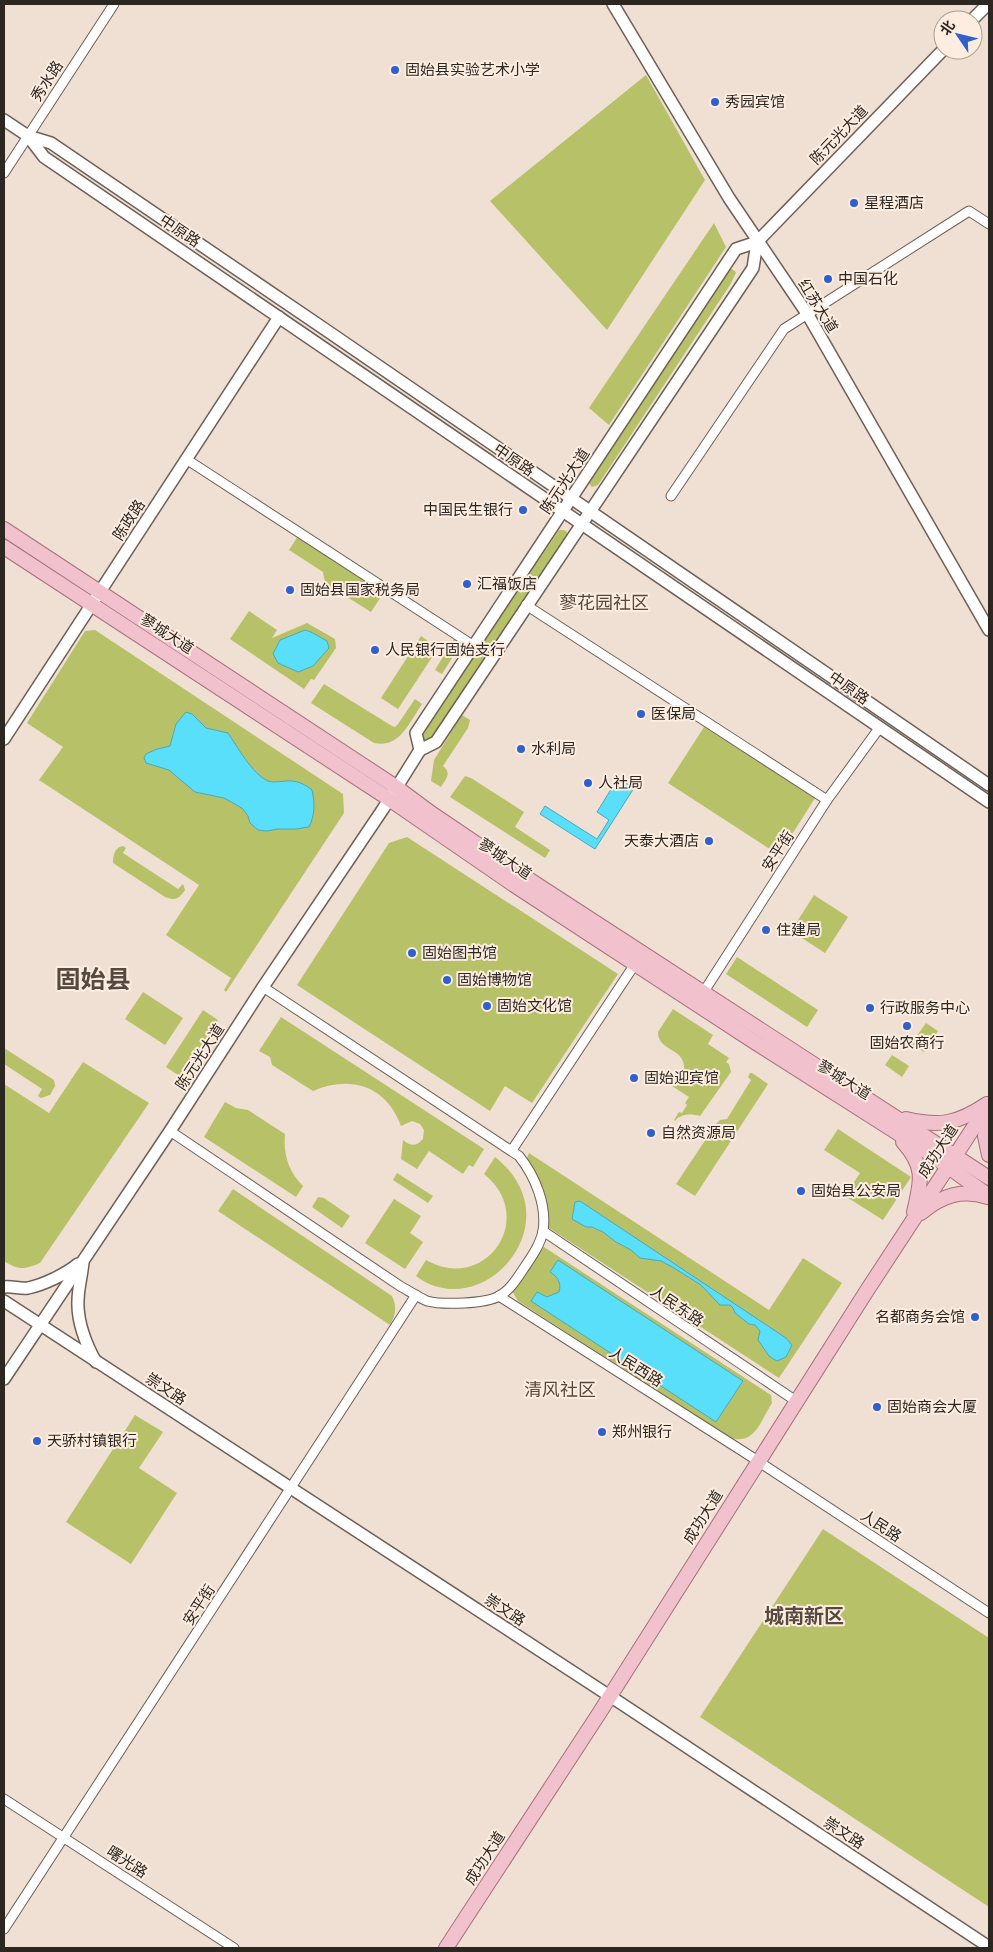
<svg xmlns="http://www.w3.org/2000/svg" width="993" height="1952" font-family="'Times New Roman','Noto Sans SC',serif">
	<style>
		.green { fill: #b7c168 }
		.water { fill: #5adffa; stroke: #4ca8b9 }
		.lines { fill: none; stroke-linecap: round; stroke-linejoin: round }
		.street-casing { stroke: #6e6056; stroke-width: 11 }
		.secondary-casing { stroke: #6e6056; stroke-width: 14 }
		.primary-casing { stroke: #a7707d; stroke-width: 16 }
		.street { stroke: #fff; stroke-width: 9 }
		.secondary { stroke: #fff; stroke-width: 11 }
		.primary { stroke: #f2c1ce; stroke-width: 14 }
		.poi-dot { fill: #3060cf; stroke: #fdede0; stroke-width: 2 }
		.labels { text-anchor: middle; stroke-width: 4; stroke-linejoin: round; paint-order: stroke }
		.poi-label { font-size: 15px; fill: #2d2722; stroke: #fdede0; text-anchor: start }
		.street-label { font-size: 15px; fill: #2d2722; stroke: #fdede0 }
		.quarter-label { font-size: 18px; fill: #56493f; stroke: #fdede0 }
		.district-label { font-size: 20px; font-weight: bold; fill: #56493f; stroke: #fdede0 }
		.town-label { font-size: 25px; font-weight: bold; fill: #56493f; stroke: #fdede0 }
	</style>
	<rect width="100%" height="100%" fill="#f0e0d3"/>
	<!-- green -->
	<g class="green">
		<polygon points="646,75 705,180 607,330 490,201"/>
		<polygon points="714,223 726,247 609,425 589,408"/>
		<polygon points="728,267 735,271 736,273 730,285 598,485 592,487 588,482"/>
		<polygon points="559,530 564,530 567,532 568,536 433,738 425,741 422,736 422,732"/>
		<polygon points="298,536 384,592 371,612 325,583 323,572 289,550"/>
		<polygon points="249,611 277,630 272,638 307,623 335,639 336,648 314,680 311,679 304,689 230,639"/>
		<polygon points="95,630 343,794 344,813 226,992 224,990 231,978 166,935 199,885 39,780 63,747 27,723 85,631"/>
		<polygon points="421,636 438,648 398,709 381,698"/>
		<polygon points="454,639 461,644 442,674 435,670"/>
		<path d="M324,684L392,726L395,727L398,724L415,699L422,704C410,721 400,749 374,743L311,703Z"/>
		<path d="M462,715L470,720L468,728L443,766C452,773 446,779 441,787L431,781L434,760Z"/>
		<polygon points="704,727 815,798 779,855 668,783"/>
		<polygon points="465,776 471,778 524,812 515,827 550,850 545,858 450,797"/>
		<polygon points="407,837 618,974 532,1103 505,1086 490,1111 297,985 389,843"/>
		<path d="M123,846L126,848L123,853L178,889L183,884L185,890C179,899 175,901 165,897L113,863C113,855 115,847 123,846Z"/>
		<polygon points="814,895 848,917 825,953 791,931"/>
		<polygon points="737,957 818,1010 807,1027 726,974"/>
		<polygon points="143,992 183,1018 165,1045 125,1019"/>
		<path d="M673,1009L713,1035L708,1044L729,1058L726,1062L729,1064L731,1072L700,1116C692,1114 681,1113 675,1121L674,1120L679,1112L682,1113L687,1105L685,1103L689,1097L672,1086L683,1077C691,1046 658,1054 658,1032Z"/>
		<polygon points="203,1010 218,1020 181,1077 166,1067"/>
		<path d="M281,1017L484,1149L473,1167L469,1165L463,1174L429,1151L417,1169L401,1159L403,1140C410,1146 416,1147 423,1139L424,1130L420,1124L412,1121L401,1126C386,1085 350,1075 313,1091L272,1065L270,1057L259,1051Z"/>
		<polygon points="926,1023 938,1031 924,1052 911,1044"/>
		<polygon points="4,1048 54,1080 55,1086 50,1095 41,1098 38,1096 42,1089 4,1064"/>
		<polygon points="892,1055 909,1066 902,1077 885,1065"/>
		<path d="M83,1062L149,1103L40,1263C23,1270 18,1270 4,1261V1084L49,1113Z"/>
		<polygon points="750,1073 752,1073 768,1084 695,1196 676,1184 716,1124 720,1120 727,1119 751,1080 748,1077"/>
		<path d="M225,1102L236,1108L248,1110L285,1134C283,1155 289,1172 303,1186L296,1197L204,1137Z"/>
		<polygon points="838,1129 911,1177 883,1220 845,1196 860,1173 824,1150"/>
		<polygon points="529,1153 769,1310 803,1258 842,1283 779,1378 543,1224 544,1219 525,1163"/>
		<path d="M495,1157C576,1221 482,1326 416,1276L426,1260C486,1294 538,1217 484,1174Z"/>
		<polygon points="397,1173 433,1196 428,1203 393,1180"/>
		<path d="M233,1189L392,1296C397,1307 396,1314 390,1325L218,1211Z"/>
		<polygon points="318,1197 324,1198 350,1216 342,1228 312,1207"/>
		<polygon points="394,1199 421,1216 410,1233 423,1242 405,1269 365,1243"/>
		<path d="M544,1247L771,1395L772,1403C761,1420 755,1445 731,1438L518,1301L512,1291L541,1248Z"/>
		<polygon points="135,1415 163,1432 139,1468 177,1493 131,1564 66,1522"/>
		<polygon points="823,1529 989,1638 989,1907 700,1717"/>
	</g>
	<!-- water -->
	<g class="water">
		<polygon points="305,630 311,632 327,641 329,648 313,666 298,672 278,663 273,654 280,640"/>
		<path d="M186,712L192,714L206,728L228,733C237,746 252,774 268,781C274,783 281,781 287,781C296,780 305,784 312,790C315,803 315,815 309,827L296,829H278L267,831L258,830L250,823L248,816L243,809L235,804L224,798L195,792L169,770L146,763L144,758L146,754L157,749L170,746L176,724Z"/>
		<polygon points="618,778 634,788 595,849 540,814 545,806 597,839 609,820 597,812"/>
		<polygon points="580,1201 786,1338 792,1345 786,1357 777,1361 769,1356 758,1340 760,1331 755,1325 749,1324 735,1313 733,1308 730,1305 720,1305 701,1285 674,1268 661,1261 640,1258 631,1250 616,1242 603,1232 592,1227 586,1227 572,1219 575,1202"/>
		<path d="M558,1260L743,1381L716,1422L531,1301L537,1292L547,1297L559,1292C562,1283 557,1276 550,1272Z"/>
	</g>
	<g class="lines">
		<defs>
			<g id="street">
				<polyline points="4,173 114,4"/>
				<polyline points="186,459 474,646"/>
				<polyline points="671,496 784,329 969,211 989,224"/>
				<polyline points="526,605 827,800"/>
				<polyline points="703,993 827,800 880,727"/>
				<path d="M170,1131L400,1286C409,1291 418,1297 427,1301C442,1305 486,1304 499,1296C509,1291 516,1280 522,1271C530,1259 540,1246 543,1231C547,1205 535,1176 519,1156L263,987"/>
				<polyline points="512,1150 635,964"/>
				<polyline points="543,1231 796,1401"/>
				<polyline points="499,1296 744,1452 989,1613"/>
				<polyline points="4,1799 234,1948"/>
				<polyline points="4,1929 416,1295"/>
			</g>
			<g id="secondary">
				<polyline points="613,4 729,198 808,315 989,630"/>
				<polyline points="972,20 988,4"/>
				<polyline points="4,120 28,136 44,157 989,802"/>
				<path d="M28,136L51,143C365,355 676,571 989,785"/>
				<polyline points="4,739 279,317"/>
				<polyline points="420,750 416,733 736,249 757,242 943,50"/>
				<path d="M83,1262C82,1275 78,1288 78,1301C77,1321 86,1345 96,1362"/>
				<path d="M4,1287C12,1286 20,1289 28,1288C43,1285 66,1274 78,1264"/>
				<polyline points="4,1301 622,1704 989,1947"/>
				<polyline points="4,1379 170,1131 263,987 383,809 420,750 436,742 753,268 757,242"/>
			</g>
			<g id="primary">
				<polyline points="4,529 396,787 431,813 536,884 989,1178"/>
				<polyline points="4,547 389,799 514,885 756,1043 926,1151 989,1196"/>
				<polyline points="989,1110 985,1136 989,1155"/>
				<path d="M906,1119C940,1127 957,1124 987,1104"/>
				<path d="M903,1142C926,1167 921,1182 914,1212"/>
				<path d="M921,1213C942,1195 962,1189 988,1197"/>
				<polyline points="446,1948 600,1712 866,1292 989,1104"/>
			</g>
		</defs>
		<!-- street casing -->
		<use href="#street" class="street-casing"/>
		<!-- secondary casing -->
		<use href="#secondary" class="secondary-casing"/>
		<!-- primary casing -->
		<use href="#primary" class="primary-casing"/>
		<!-- street -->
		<use href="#street" class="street"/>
		<!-- secondary -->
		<use href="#secondary" class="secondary"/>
		<!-- primary -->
		<use href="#primary" class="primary"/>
	</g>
	<!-- markers -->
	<g class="poi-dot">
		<circle cx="395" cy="70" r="5"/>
		<circle cx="715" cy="102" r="5"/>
		<circle cx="854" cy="203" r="5"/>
		<circle cx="828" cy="279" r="5"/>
		<circle cx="523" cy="510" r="5"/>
		<circle cx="467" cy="584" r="5"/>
		<circle cx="290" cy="590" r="5"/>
		<circle cx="375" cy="650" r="5"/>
		<circle cx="641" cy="714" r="5"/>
		<circle cx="521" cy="749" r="5"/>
		<circle cx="588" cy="783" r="5"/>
		<circle cx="709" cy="841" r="5"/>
		<circle cx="766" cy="930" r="5"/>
		<circle cx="412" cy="953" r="5"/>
		<circle cx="447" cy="980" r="5"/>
		<circle cx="487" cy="1006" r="5"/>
		<circle cx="870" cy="1008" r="5"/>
		<circle cx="907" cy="1026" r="5"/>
		<circle cx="634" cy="1078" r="5"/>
		<circle cx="651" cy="1133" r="5"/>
		<circle cx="801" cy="1191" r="5"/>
		<circle cx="975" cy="1317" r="5"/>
		<circle cx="877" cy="1407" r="5"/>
		<circle cx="602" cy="1432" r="5"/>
		<circle cx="37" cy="1441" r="5"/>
	</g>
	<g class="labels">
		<!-- poi labels -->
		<g class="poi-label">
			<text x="405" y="75">固始县实验艺术小学</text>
			<text x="725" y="107">秀园宾馆</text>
			<text x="864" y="208">星程酒店</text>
			<text x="838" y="284">中国石化</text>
			<text x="513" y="515" text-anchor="end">中国民生银行</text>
			<text x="477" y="589">汇福饭店</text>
			<text x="300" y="595">固始县国家税务局</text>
			<text x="385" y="655">人民银行固始支行</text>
			<text x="651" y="719">医保局</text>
			<text x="531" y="754">水利局</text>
			<text x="598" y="788">人社局</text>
			<text x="699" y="846" text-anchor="end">天泰大酒店</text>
			<text x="776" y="935">住建局</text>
			<text x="422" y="958">固始图书馆</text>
			<text x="457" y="985">固始博物馆</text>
			<text x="497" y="1011">固始文化馆</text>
			<text x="880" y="1013">行政服务中心</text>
			<text x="907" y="1048" text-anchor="middle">固始农商行</text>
			<text x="644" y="1083">固始迎宾馆</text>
			<text x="661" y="1138">自然资源局</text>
			<text x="811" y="1196">固始县公安局</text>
			<text x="965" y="1322" text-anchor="end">名都商务会馆</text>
			<text x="887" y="1412">固始商会大厦</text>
			<text x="612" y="1437">郑州银行</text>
			<text x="47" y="1446">天骄村镇银行</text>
		</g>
		<!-- street labels -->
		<g class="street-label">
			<text transform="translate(47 81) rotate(-57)" y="5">秀水路</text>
			<text transform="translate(839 135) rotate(-46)" y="5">陈元光大道</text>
			<text transform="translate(180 231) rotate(34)" y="5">中原路</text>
			<text transform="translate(818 306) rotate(58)" y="5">红苏大道</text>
			<text transform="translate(514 460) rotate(34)" y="5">中原路</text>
			<text transform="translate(565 481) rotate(-56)" y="5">陈元光大道</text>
			<text transform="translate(129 520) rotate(-57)" y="5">陈政路</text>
			<text transform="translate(167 634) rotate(33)" y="5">蓼城大道</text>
			<text transform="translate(849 688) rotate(35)" y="5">中原路</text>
			<text transform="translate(778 851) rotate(-57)" y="5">安平街</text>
			<text transform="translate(505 859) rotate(34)" y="5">蓼城大道</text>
			<text transform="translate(200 1057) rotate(-57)" y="5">陈元光大道</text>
			<text transform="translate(844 1080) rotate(32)" y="5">蓼城大道</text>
			<text transform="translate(938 1151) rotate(-57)" y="5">成功大道</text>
			<text transform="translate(677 1306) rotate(34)" y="5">人民东路</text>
			<text transform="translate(636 1367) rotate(32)" y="5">人民西路</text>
			<text transform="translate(166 1389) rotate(33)" y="5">崇文路</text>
			<text transform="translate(703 1517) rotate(-58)" y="5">成功大道</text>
			<text transform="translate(881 1526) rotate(33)" y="5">人民路</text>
			<text transform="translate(199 1605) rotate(-57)" y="5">安平街</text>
			<text transform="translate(505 1610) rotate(33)" y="5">崇文路</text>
			<text transform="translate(844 1833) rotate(33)" y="5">崇文路</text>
			<text transform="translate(485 1858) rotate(-57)" y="5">成功大道</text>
			<text transform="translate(127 1862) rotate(33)" y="5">曙光路</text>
		</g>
		<!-- quarter labels -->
		<g class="quarter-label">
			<text x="604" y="609">蓼花园社区</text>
			<text x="560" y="1396">清风社区</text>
		</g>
		<!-- district labels -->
		<g class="district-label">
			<text x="804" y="1623">城南新区</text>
		</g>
		<!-- town labels -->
		<g class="town-label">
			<text x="93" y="988">固始县</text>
		</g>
	</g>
	<!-- border -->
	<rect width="993" height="1952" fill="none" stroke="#2d2722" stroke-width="10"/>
	<!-- north arrow -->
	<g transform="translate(958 35) rotate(305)"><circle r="24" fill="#fdede0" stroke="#aa9e94"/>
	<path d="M0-4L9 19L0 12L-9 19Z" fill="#3060cf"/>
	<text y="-8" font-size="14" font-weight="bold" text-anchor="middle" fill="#2d2722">北</text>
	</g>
</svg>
